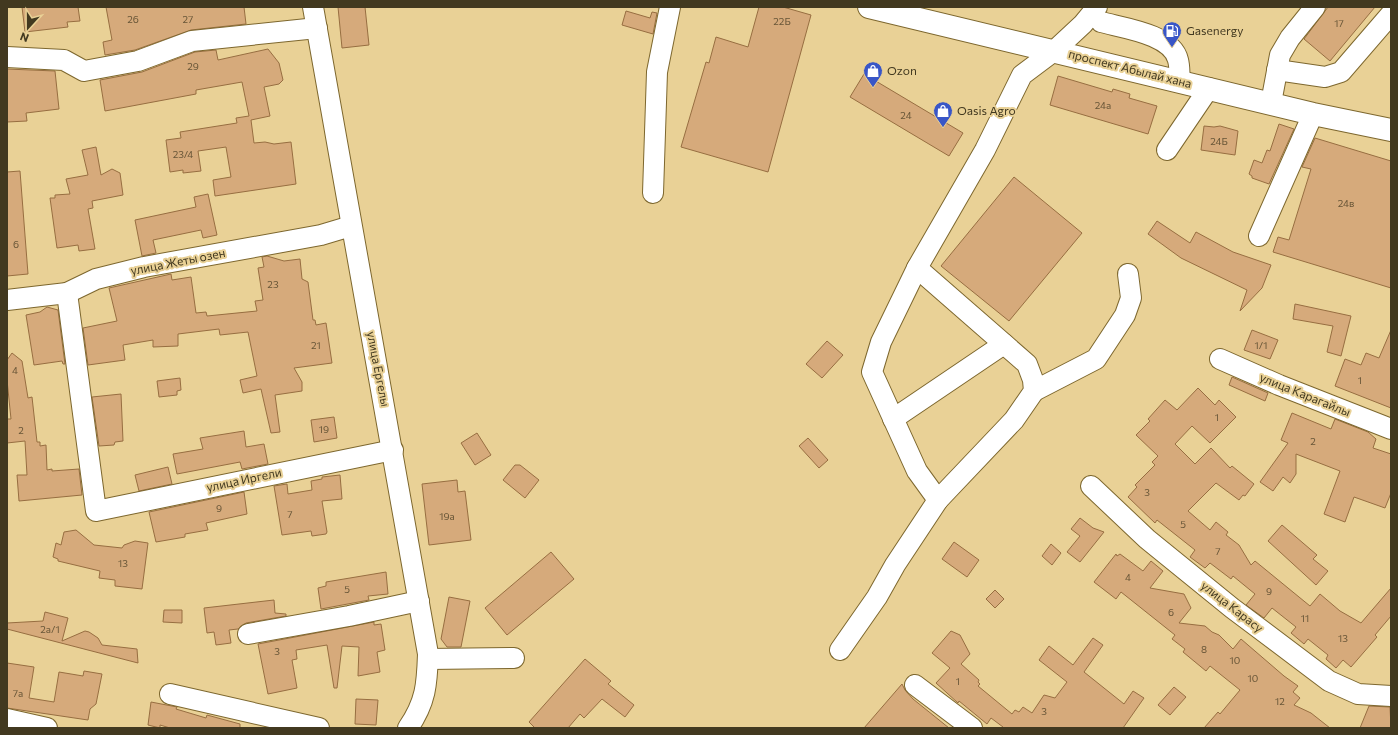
<svg xmlns="http://www.w3.org/2000/svg" width="1398" height="735" font-family="Commissioner,sans-serif">
	<style>
		.building { fill: #d6aa7b; stroke: #976e41 }
		.lines { fill: none; stroke-linecap: round; stroke-linejoin: round }
		.minor-casing { stroke: #7d672e; stroke-width: 22 }
		.major-casing { stroke: #7d672e; stroke-width: 24 }
		.minor { stroke: #fff; stroke-width: 20 }
		.major { stroke: #fff; stroke-width: 22 }
		.labels { text-anchor: middle; stroke-width: 4; stroke-linejoin: round; paint-order: stroke }
		.number-label { font-size: 10px; fill: #675537 }
		.poi-label { font-size: 12px; fill: #423920; stroke: #e9d196; text-anchor: start }
		.street-label { font-size: 12px; fill: #423920; stroke: #e9d196 }
	</style>
	<rect width="100%" height="100%" fill="#e9d196"/>
	<!-- building -->
	<g class="building">
		<polygon points="22,7 78,7 80,21 67,22 68,27 25,32"/>
		<polygon points="106,7 244,7 246,24 191,30 135,50 105,55 103,42 112,40"/>
		<polygon points="338,7 365,7 369,45 342,48"/>
		<polygon points="759,7 783,7 811,15 768,172 681,147 706,62 709,63 716,37 748,47"/>
		<polygon points="1328,7 1375,7 1330,61 1304,39"/>
		<polygon points="626,11 650,18 652,12 657,13 653,34 622,25"/>
		<polygon points="268,49 279,63 283,80 279,84 264,87 270,116 251,120 254,143 265,142 274,144 291,142 296,184 215,196 213,180 231,177 226,147 198,151 201,171 183,173 183,170 170,172 166,140 181,138 180,132 237,123 236,118 249,116 242,82 196,90 196,94 105,111 100,80 142,72 195,52 216,50 218,60"/>
		<polygon points="7,69 55,71 59,109 26,113 27,121 7,122"/>
		<polygon points="864,74 963,133 949,156 850,97"/>
		<polygon points="1058,76 1112,92 1113,89 1130,94 1129,98 1157,106 1148,134 1050,105"/>
		<polygon points="1279,124 1294,129 1269,184 1252,178 1252,176 1249,174 1254,160 1262,163 1267,150 1270,151"/>
		<polygon points="1204,126 1214,127 1220,126 1238,131 1235,155 1201,150"/>
		<polygon points="1315,138 1391,161 1391,288 1273,252 1278,237 1289,240 1311,169 1302,167"/>
		<polygon points="96,147 101,175 112,169 120,173 123,195 92,201 93,208 88,209 95,249 79,251 78,245 57,248 50,198 55,198 55,195 70,194 66,179 88,175 82,150"/>
		<polygon points="20,171 28,274 7,276 7,172"/>
		<polygon points="1014,177 1082,233 1009,321 941,266"/>
		<polygon points="208,194 217,235 203,238 201,230 153,240 156,253 142,256 135,220 196,207 194,197"/>
		<polygon points="1157,221 1190,243 1196,232 1233,252 1271,265 1262,288 1240,311 1247,290 1181,258 1148,234"/>
		<polygon points="267,256 284,261 300,259 302,279 308,282 313,320 315,320 316,325 326,323 332,363 294,368 302,382 302,391 275,395 280,432 271,433 261,389 243,393 240,380 257,376 248,332 220,335 219,329 178,334 178,346 153,347 153,340 123,345 125,360 88,365 83,328 117,321 109,288 171,274 172,280 191,277 196,313 206,312 207,316 257,311 255,301 263,300 258,268 264,267 262,257"/>
		<polygon points="1295,304 1351,316 1341,356 1327,352 1333,326 1293,319"/>
		<polygon points="47,307 58,310 65,364 63,364 62,361 34,365 26,315 40,312"/>
		<polygon points="1252,330 1278,340 1270,359 1244,350"/>
		<polygon points="1391,330 1391,408 1335,386 1345,359 1361,365 1366,353 1379,358"/>
		<polygon points="827,341 843,355 822,378 806,364"/>
		<polygon points="12,353 22,361 28,398 32,397 37,442 40,442 40,446 46,445 47,470 52,469 52,471 79,469 82,495 19,501 17,475 27,475 25,441 7,443 7,419 11,419 7,380 7,360"/>
		<polygon points="1232,377 1268,393 1265,401 1229,385"/>
		<polygon points="180,378 181,390 177,391 177,395 159,397 157,381"/>
		<polygon points="1198,388 1215,405 1219,400 1236,417 1210,443 1192,426 1175,444 1195,464 1211,448 1230,468 1232,466 1254,484 1245,496 1243,495 1239,500 1216,483 1188,511 1210,530 1216,522 1228,532 1226,535 1239,545 1251,565 1255,561 1310,606 1320,594 1340,611 1361,623 1391,588 1391,616 1375,635 1377,637 1351,667 1343,660 1336,668 1326,659 1328,655 1308,639 1304,644 1291,633 1296,627 1272,608 1264,618 1246,605 1255,594 1233,576 1231,579 1210,563 1205,568 1190,557 1195,550 1157,520 1155,523 1128,497 1137,487 1135,485 1155,465 1152,462 1158,456 1136,435 1150,421 1148,419 1165,400 1177,410"/>
		<polygon points="121,394 123,441 115,442 114,445 99,446 92,397"/>
		<polygon points="1292,413 1331,429 1335,419 1368,432 1376,439 1373,448 1391,454 1391,493 1385,508 1354,497 1345,522 1324,514 1340,471 1296,454 1296,474 1290,483 1283,477 1273,491 1260,482 1288,443 1281,440"/>
		<polygon points="334,417 337,438 314,442 311,420"/>
		<polygon points="244,431 246,447 264,444 268,464 242,469 240,462 177,474 173,454 203,449 200,438"/>
		<polygon points="477,433 491,455 475,465 461,443"/>
		<polygon points="808,438 828,460 819,468 799,446"/>
		<polygon points="515,465 520,465 539,480 525,498 503,480"/>
		<polygon points="168,467 172,484 139,491 135,475"/>
		<polygon points="340,475 342,499 322,501 327,532 326,534 312,536 311,531 282,535 274,486 287,484 288,494 312,490 311,481 322,479 322,477"/>
		<polygon points="457,480 458,492 465,491 471,540 429,545 422,484"/>
		<polygon points="244,492 247,514 206,523 208,530 185,534 185,537 156,542 149,512"/>
		<polygon points="1080,518 1093,528 1104,532 1080,562 1067,552 1080,536 1071,529"/>
		<polygon points="1282,525 1317,555 1313,559 1328,571 1316,585 1268,541"/>
		<polygon points="76,530 94,545 122,548 124,545 135,541 148,543 142,589 115,586 115,580 99,578 100,571 58,561 58,559 53,557 56,543 61,545 64,532"/>
		<polygon points="954,542 979,560 967,577 942,559"/>
		<polygon points="1051,544 1061,553 1052,565 1042,556"/>
		<polygon points="551,552 574,579 507,635 485,608"/>
		<polygon points="1116,554 1117,556 1120,554 1143,571 1151,561 1163,571 1150,588 1184,594 1191,608 1179,623 1205,626 1212,632 1219,635 1233,649 1241,639 1284,676 1298,686 1293,692 1300,698 1294,705 1311,713 1330,728 1204,728 1218,712 1220,714 1240,690 1210,666 1206,671 1183,652 1185,649 1172,639 1175,635 1121,592 1116,599 1094,582"/>
		<polygon points="386,572 388,594 368,596 369,600 321,609 318,588 326,586 326,582"/>
		<polygon points="995,590 1004,599 995,608 986,599"/>
		<polygon points="449,597 470,601 461,647 447,647 441,639"/>
		<polygon points="274,600 275,613 286,614 286,616 246,623 238,629 229,630 231,643 216,645 214,632 207,633 204,608"/>
		<polygon points="164,610 182,610 182,623 163,622"/>
		<polygon points="45,612 68,618 62,641 85,631 89,632 98,638 102,645 137,649 138,663 7,629 7,623 43,621"/>
		<polygon points="374,622 374,625 381,624 385,650 377,652 380,672 358,676 359,647 342,646 337,688 334,688 327,645 296,650 297,659 292,660 297,688 268,694 258,644"/>
		<polygon points="951,631 960,635 970,654 961,664 979,680 978,682 980,684 978,686 1012,714 1015,710 1019,712 1023,707 1032,713 1044,695 1055,698 1067,682 1039,660 1049,646 1073,665 1093,638 1103,645 1084,672 1124,704 1133,691 1144,698 1123,728 1002,728 1003,727 991,718 987,724 959,701 958,703 936,683 950,668 932,653"/>
		<polygon points="585,659 611,681 608,684 634,705 625,717 602,699 584,718 580,714 568,728 535,728 529,722"/>
		<polygon points="7,663 34,667 29,698 54,702 59,672 83,676 84,671 102,674 96,704 90,709 88,720 7,708"/>
		<polygon points="902,684 905,690 913,699 949,728 864,728"/>
		<polygon points="1174,687 1186,697 1170,715 1158,705"/>
		<polygon points="356,699 378,700 376,725 355,724"/>
		<polygon points="151,702 177,707 176,709 206,718 207,715 240,724 240,728 170,728 160,725 160,728 148,725"/>
		<polygon points="1369,706 1390,707 1391,728 1360,728"/>
	</g>
	<g class="lines">
		<defs>
			<g id="minor">
				<path d="M313,7L428,654C427,684 426,702 408,728"/>
				<path d="M1101,22C1123,28 1172,34 1178,60C1180,67 1179,74 1180,81"/>
				<polyline points="7,57 64,60 84,71 138,61 192,41 317,28"/>
				<polyline points="1277,70 1325,77 1341,72 1391,14"/>
				<polyline points="1271,103 1280,55 1290,38 1315,7"/>
				<polyline points="1167,150 1209,88"/>
				<polyline points="653,193 657,72 670,7"/>
				<polyline points="1259,236 1313,114"/>
				<polyline points="917,268 1027,364 1033,380 1034,391 1014,420 938,500"/>
				<polyline points="67,293 96,511 393,450"/>
				<polyline points="7,300 67,293 96,279 144,267 321,235 351,226"/>
				<polyline points="1220,359 1279,385 1391,429"/>
				<polyline points="1034,391 1096,359 1125,315 1131,298 1128,274"/>
				<polyline points="893,419 1004,344"/>
				<polyline points="1091,486 1147,539 1232,608 1329,681 1358,694 1391,696"/>
				<polyline points="248,634 349,616 419,601"/>
				<polyline points="840,650 877,597 895,565 938,500 917,471 872,372 881,342 917,268 985,150 1022,75 1054,51 1083,24 1097,7"/>
				<polyline points="428,659 514,658"/>
				<polyline points="915,685 972,728"/>
				<polyline points="170,694 319,728"/>
				<polyline points="7,719 47,728"/>
			</g>
			<polyline id="major" points="869,7 1313,114 1391,130"/>
		</defs>
		<!-- minor casing -->
		<use href="#minor" class="minor-casing"/>
		<!-- major casing -->
		<use href="#major" class="major-casing"/>
		<!-- minor -->
		<use href="#minor" class="minor"/>
		<!-- major -->
		<use href="#major" class="major"/>
	</g>
	<!-- icons -->
	<defs>
		<symbol id="fuel-pin" viewBox="-11 -11 22 30"><path d="M0 17L-7.5 6A9.5 9.5 0 1 1 7.5 6Z" fill="#3956c7" stroke="#e9d196"/><path d="M-5.5-6h7V0h2V4h1.3V-2.5L3-4.5l.8-.8L6-3V5H2.5V1h-1V6h-7ZM-4.2-4.7v3.2H.2V-4.7Z" fill="#fff"/></symbol>
		<symbol id="shop-pin" viewBox="-11 -11 22 30"><path d="M0 17L-7.5 6A9.5 9.5 0 1 1 7.5 6Z" fill="#3956c7" stroke="#e9d196"/><path d="M-5-2.5h2.3a2.7 3.5 0 0 1 5.4 0H5L5.5 6h-11ZM-1.5-2.5h3a1.5 2.3 0 0 0-3 0Z" fill="#fff"/></symbol>
	</defs>
	<g fill-rule="evenodd">
		<use href="#fuel-pin" x="1161" y="20" width="22" height="30"/>
		<use href="#shop-pin" x="862" y="60" width="22" height="30"/>
		<use href="#shop-pin" x="932" y="100" width="22" height="30"/>
	</g>
	<g class="labels">
		<!-- number labels -->
		<g class="number-label">
			<text x="133" y="23">26</text>
			<text x="188" y="23">27</text>
			<text x="782" y="25">22Б</text>
			<text x="1339" y="27">17</text>
			<text x="193" y="70">29</text>
			<text x="1103" y="109">24а</text>
			<text x="906" y="119">24</text>
			<text x="1219" y="145">24Б</text>
			<text x="183" y="158">23/4</text>
			<text x="1346" y="207">24в</text>
			<text x="16" y="248">6</text>
			<text x="273" y="288">23</text>
			<text x="316" y="349">21</text>
			<text x="1261" y="349">1/1</text>
			<text x="15" y="374">4</text>
			<text x="1360" y="384">1</text>
			<text x="1217" y="421">1</text>
			<text x="324" y="433">19</text>
			<text x="21" y="434">2</text>
			<text x="1313" y="445">2</text>
			<text x="1147" y="496">3</text>
			<text x="219" y="512">9</text>
			<text x="290" y="518">7</text>
			<text x="447" y="520">19а</text>
			<text x="1183" y="528">5</text>
			<text x="1218" y="555">7</text>
			<text x="123" y="567">13</text>
			<text x="1128" y="581">4</text>
			<text x="347" y="593">5</text>
			<text x="1269" y="595">9</text>
			<text x="1171" y="616">6</text>
			<text x="1305" y="622">11</text>
			<text x="50" y="633">2а/1</text>
			<text x="1343" y="642">13</text>
			<text x="1204" y="653">8</text>
			<text x="277" y="655">3</text>
			<text x="1235" y="664">10</text>
			<text x="1253" y="682">10</text>
			<text x="958" y="685">1</text>
			<text x="18" y="697">7а</text>
			<text x="1280" y="705">12</text>
			<text x="1044" y="715">3</text>
		</g>
		<!-- poi labels -->
		<g class="poi-label">
			<text x="1186" y="35">Gasenergy</text>
			<text x="887" y="75">Ozon</text>
			<text x="957" y="115">Oasis Agro</text>
		</g>
		<!-- street labels -->
		<g class="street-label">
			<text transform="translate(1130 69) rotate(14)" y="4">проспект Абылай хана</text>
			<text transform="translate(178 262) rotate(-11)" y="4">улица Жеты озен</text>
			<text transform="translate(378 369) rotate(79)" y="4">улица Ергелы</text>
			<text transform="translate(1305 395) rotate(22)" y="4">улица Карагайлы</text>
			<text transform="translate(244 480) rotate(-12)" y="4">улица Иргели</text>
			<text transform="translate(1232 607) rotate(38)" y="4">улица Карасу</text>
		</g>
	</g>
	<!-- border -->
	<rect width="1398" height="735" fill="none" stroke="#423920" stroke-width="16"/>
	<!-- north arrow -->
	<g transform="translate(28 28) rotate(201)" stroke="#e9d196" stroke-width="3" paint-order="stroke">
	<path d="M0-3L7 15L0 10L-7 15Z" fill="#423920"/>
	<text y="-6" font-size="11" font-weight="bold" text-anchor="middle" fill="#423920">N</text>
	</g>
</svg>
